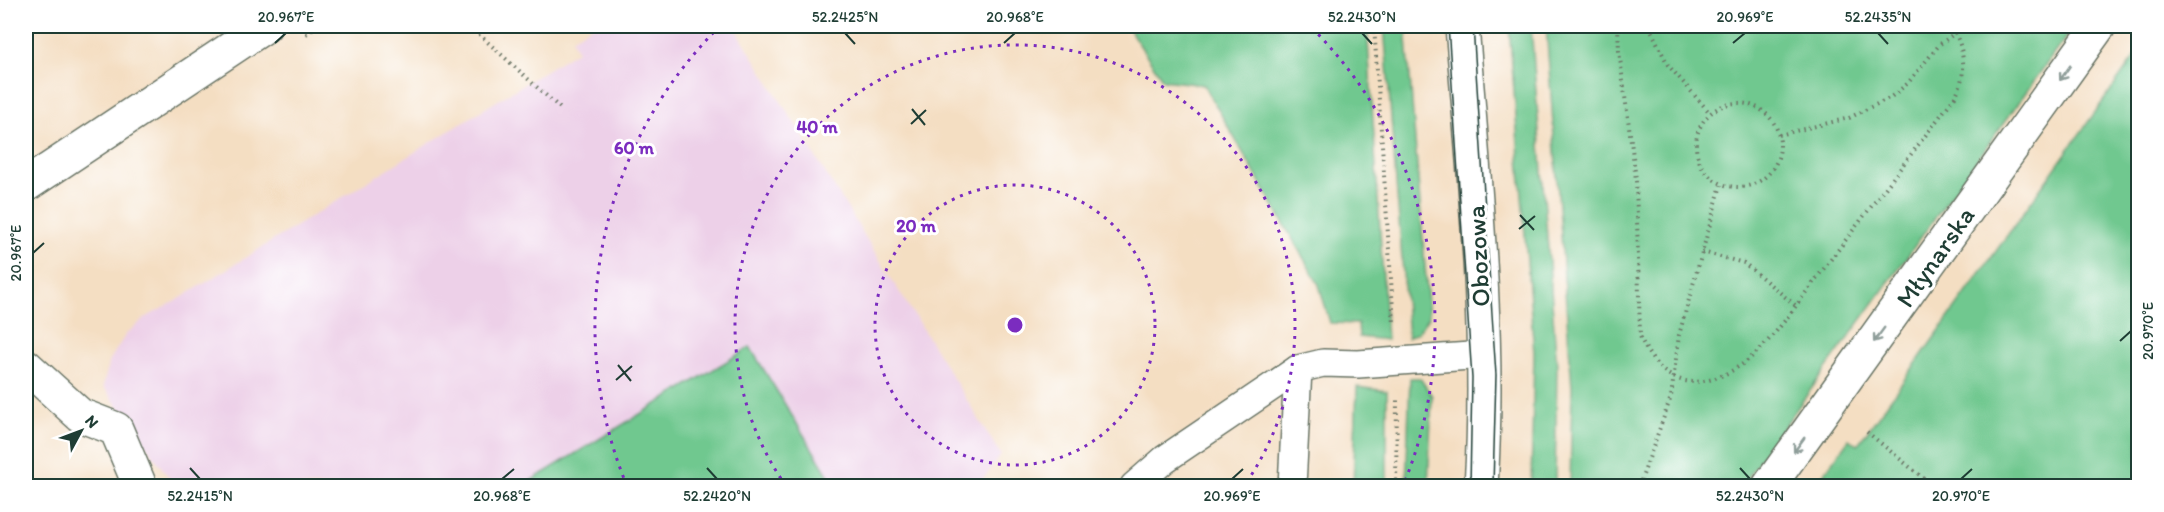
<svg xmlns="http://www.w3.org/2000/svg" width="2164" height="512" font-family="Itim,sans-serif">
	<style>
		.built { fill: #edd0e8 }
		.green { fill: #6fc88f; stroke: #478262; stroke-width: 1.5 }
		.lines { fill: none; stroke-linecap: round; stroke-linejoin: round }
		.service-casing { stroke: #6a7566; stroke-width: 30 }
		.minor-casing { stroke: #6a7566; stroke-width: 36 }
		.tertiary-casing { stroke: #6a7566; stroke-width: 36 }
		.path { stroke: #6a7566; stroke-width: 4; stroke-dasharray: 1.5 4.5; stroke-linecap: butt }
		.service { stroke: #fff; stroke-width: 27 }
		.minor { stroke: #fff; stroke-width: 33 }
		.tertiary { stroke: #fff; stroke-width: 33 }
		.tram { stroke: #1f3d34; stroke-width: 1.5 }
		.oneway { stroke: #8f9e9a }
		.ticks { fill: none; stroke: #1f3d34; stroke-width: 2 }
		.ring { fill: none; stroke: #7b2cbf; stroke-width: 3; stroke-dasharray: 3 6 }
		.labels { text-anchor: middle; stroke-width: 6; stroke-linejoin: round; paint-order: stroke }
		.street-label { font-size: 26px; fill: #1f3d34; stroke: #fff }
		.centre { fill: #7b2cbf; stroke: #fff; stroke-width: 3 }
		.ring-label { font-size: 18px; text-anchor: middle; font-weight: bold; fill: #7b2cbf; stroke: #fff; stroke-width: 6; stroke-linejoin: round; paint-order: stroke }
		.neatline { fill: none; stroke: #1f3d34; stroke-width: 2 }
		.ticks-label { font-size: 15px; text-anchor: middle; fill: #1f3d34 }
	</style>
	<rect width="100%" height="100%" fill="#fff"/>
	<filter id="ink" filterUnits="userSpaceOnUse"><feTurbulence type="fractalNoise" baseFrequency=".0167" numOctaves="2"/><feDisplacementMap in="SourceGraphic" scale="12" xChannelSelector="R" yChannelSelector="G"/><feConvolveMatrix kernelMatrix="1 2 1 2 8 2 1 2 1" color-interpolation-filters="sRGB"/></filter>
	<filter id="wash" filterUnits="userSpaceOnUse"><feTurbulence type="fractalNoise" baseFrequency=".008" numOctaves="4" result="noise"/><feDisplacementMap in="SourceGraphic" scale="24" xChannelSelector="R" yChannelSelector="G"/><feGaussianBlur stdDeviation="1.35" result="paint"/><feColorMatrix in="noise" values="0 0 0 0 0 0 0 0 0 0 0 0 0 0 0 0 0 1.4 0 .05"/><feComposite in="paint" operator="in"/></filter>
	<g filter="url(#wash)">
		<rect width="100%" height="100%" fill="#f4dec2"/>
		<!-- built -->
		<polygon class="built" points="592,26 734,26 1001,455 978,486 175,486 103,386 110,360 126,334 145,318 181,298 577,51 572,39"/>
		<!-- green -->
		<g class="green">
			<polygon points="1127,26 1367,26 1387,340 1359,337 1358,324 1330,323 1319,285 1204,85 1163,80"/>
			<polygon points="1384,26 1406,26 1429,317 1418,332 1408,338"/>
			<polygon points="1509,26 1531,26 1557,367 1555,486 1531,486 1534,353"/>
			<polygon points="1546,26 2074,26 1741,486 1570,486 1572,388"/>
			<polygon points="2138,52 2138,486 1815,486 1849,439 1857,445 1867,432"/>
			<polygon points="750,347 835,486 522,486"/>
			<polygon points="1410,378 1420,378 1432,396 1428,486 1406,486"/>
			<polygon points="1357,387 1387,391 1387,486 1353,486"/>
		</g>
	</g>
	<g filter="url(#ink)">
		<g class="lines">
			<defs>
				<g id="service">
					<polyline points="1134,486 1165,459 1298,369 1323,363 1358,364 1484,355"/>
					<polyline points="1292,486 1298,369"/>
				</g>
				<g id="minor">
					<polyline points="26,185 265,26"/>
					<polyline points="26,366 80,415 116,429 140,486"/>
					<polyline points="1769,486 2099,26"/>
				</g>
				<path id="tertiary" d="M1462,26C1474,177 1491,335 1481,486"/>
			</defs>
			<!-- service casing -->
			<use href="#service" class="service-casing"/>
			<!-- minor casing -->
			<use href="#minor" class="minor-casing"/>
			<!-- tertiary casing -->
			<use href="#tertiary" class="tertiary-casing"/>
			<!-- path -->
			<g class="path">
				<polyline points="470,26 561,109"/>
				<polyline points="1374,26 1394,324"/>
				<path d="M1618,26L1619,51L1636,179L1640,336C1659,384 1695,394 1738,367C1769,348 1797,303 1819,275C1864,216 1909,157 1954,98C1968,76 1965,47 1951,26"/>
				<polyline points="1649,26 1668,65 1710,113"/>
				<polyline points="306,34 318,26"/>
				<circle cx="1738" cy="145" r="42"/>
				<polyline points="1779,135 1849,118 1891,97 1907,84 1940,44 1965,26"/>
				<polyline points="1702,252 1744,263 1795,305"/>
				<polyline points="1867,432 1933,486"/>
				<polyline points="1396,486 1397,400"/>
				<polyline points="1639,486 1671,397 1679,335 1721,185"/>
				<polyline points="1918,486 1924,478"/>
			</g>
			<!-- service -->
			<use href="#service" class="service"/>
			<!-- minor -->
			<use href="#minor" class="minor"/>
			<!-- tertiary -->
			<use href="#tertiary" class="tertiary"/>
			<!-- tram -->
			<g class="tram">
				<polyline points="1448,26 1472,378 1470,486"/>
				<polyline points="1473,26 1496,375 1493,486"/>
			</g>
		</g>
		<!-- one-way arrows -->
		<defs><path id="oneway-shaft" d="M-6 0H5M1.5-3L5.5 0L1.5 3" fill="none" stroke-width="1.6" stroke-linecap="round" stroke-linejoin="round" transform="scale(1.5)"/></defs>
		<g class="oneway">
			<use href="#oneway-shaft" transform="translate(2065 73) rotate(125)"/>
			<use href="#oneway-shaft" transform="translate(1879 335) rotate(126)"/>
			<use href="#oneway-shaft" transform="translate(1799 445) rotate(126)"/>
		</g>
	</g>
	<!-- ticks -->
	<path class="ticks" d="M845,33L855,44M1362,33L1372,44M1878,33L1888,44M275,43L286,33M1004,43L1015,33M1733,43L1745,33M912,109L925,125M911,124L926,110M1520,215L1534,230M1519,229L1535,216M33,253L44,243M2120,341L2131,331M618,365L631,381M616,380L632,366M190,468L200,479M707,468L717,479M1740,468L1750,479M502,479L514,469M1232,479L1243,469M1961,479L1972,469"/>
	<!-- distance rings -->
	<g class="ring">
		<circle cx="1015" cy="325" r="140"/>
		<path d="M786 486A280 280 0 1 1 1244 486"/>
		<path d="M627 486A420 420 0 0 1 718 28M1312 28A420 420 0 0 1 1403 486"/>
	</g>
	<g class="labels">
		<!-- street labels -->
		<g class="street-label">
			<text transform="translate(1478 256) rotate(-93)" y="9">Obozowa</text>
			<text transform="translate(1935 257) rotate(-55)" y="9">Młynarska</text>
		</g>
	</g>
	<circle cx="1015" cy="325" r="9" class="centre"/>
	<g class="ring-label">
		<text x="817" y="133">40 m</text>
		<text x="634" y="154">60 m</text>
		<text x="916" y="232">20 m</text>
	</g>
	<!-- margin -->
	<rect width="2164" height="512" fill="none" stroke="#fff" stroke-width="66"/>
	<!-- north arrow -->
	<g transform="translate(81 431) rotate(49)" stroke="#ffffff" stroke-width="4.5" paint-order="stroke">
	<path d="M0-4.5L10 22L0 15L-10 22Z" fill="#1f3d34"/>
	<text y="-9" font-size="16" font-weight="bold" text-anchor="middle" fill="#1f3d34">N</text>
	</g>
	<rect x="33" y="33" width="2098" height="446" class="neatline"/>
	<g class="ticks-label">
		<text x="286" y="22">20.967°E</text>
		<text x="845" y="22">52.2425°N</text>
		<text x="1015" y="22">20.968°E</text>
		<text x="1362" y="22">52.2430°N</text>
		<text x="1745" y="22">20.969°E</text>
		<text x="1878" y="22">52.2435°N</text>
		<text transform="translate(16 253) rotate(-90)" y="5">20.967°E</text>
		<text transform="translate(2148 331) rotate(-90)" y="5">20.970°E</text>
		<text x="200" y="501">52.2415°N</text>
		<text x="502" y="501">20.968°E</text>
		<text x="717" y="501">52.2420°N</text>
		<text x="1232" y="501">20.969°E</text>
		<text x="1750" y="501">52.2430°N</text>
		<text x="1961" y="501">20.970°E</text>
	</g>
</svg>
